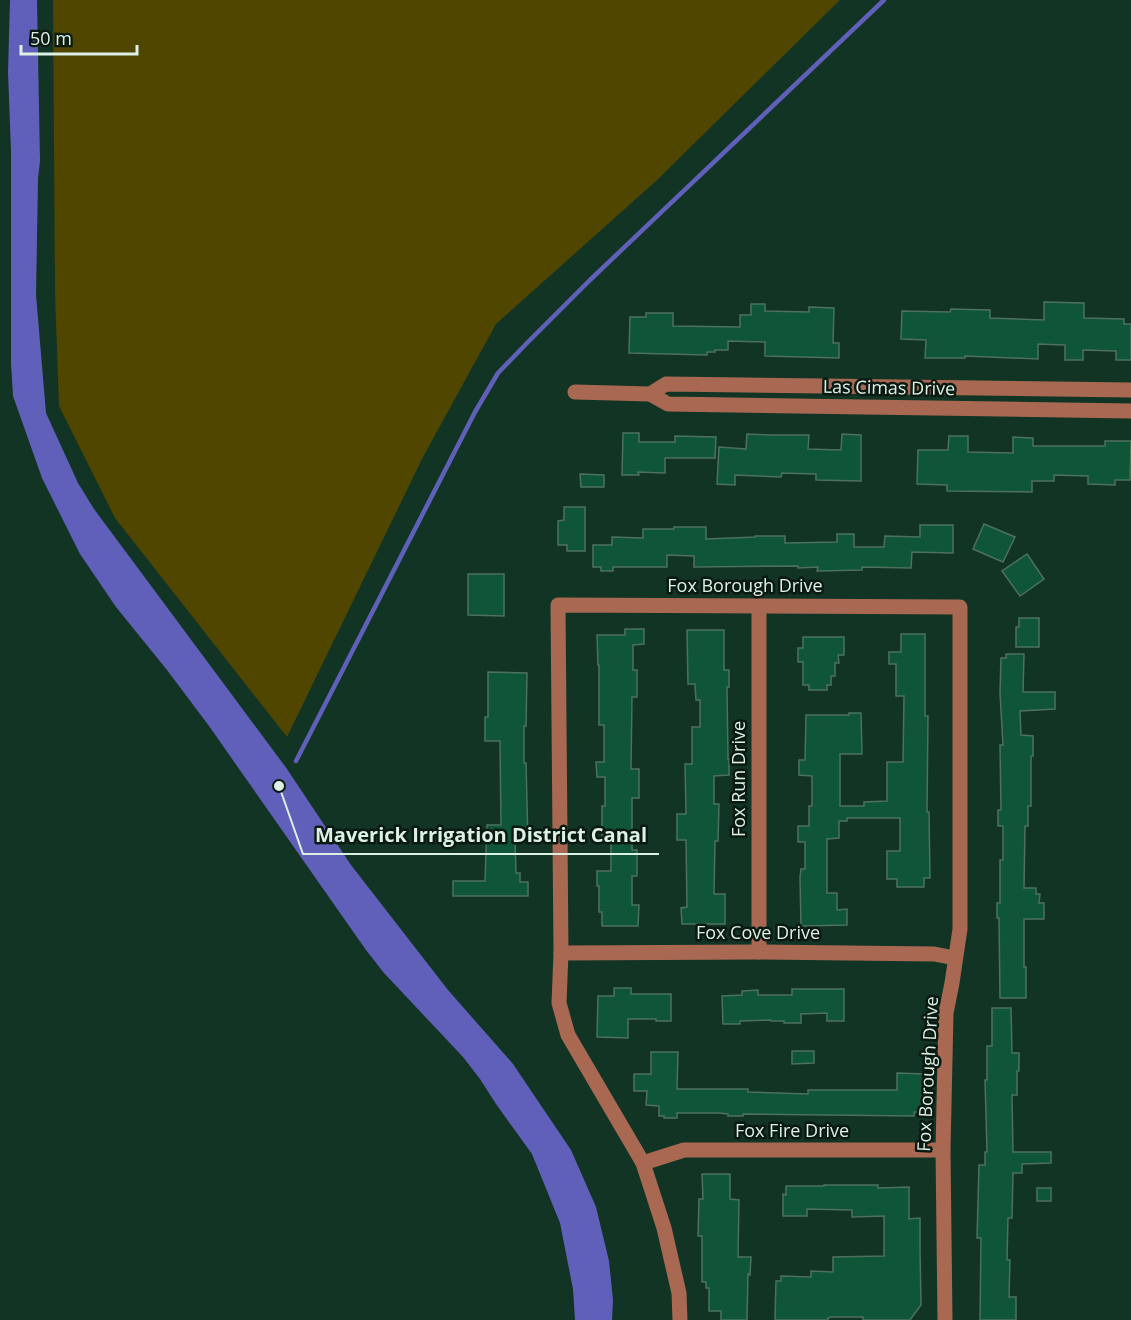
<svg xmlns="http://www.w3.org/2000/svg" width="1131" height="1320" font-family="'Open Sans',sans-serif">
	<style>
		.green { fill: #504600 }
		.water { fill: #6060bb }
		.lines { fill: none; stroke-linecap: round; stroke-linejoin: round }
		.stream { stroke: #6060bb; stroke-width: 4.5 }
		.building { fill: #0f5538; stroke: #4d715d; stroke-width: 1.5 }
		.minor { stroke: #a86851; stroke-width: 15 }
		.labels { text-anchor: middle; stroke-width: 5; stroke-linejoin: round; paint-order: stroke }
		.street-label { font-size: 18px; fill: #dcf0e4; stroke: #0a1911 }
		.leader { fill: none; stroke: #dcf0e4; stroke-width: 2 }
		.callout-dot { fill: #dcf0e4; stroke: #0a1911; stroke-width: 2 }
		.callout-label { font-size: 20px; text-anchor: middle; font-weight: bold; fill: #dcf0e4; stroke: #0a1911; stroke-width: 5; stroke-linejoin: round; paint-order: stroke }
	</style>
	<rect width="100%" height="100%" fill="#113424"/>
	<!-- green -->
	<polygon class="green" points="53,0 840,0 656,181 496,324 423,457 287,737 115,518 59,406 55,294"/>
	<!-- water -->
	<polygon class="water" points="10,0 37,0 40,161 38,179 36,295 46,413 78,483 94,509 287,769 351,865 448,990 513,1064 571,1150 596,1207 609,1261 613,1300 612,1320 575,1320 573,1289 560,1223 532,1154 496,1104 480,1079 463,1057 384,973 366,950 209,726 167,670 116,607 80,554 42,478 13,396 11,363 11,151 8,72"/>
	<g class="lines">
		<!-- stream -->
		<polyline class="stream" points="296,761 475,412 498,373 527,343 590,280 884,0"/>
	</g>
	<!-- building -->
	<g class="building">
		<polygon points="1044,302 1084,303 1084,318 1124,319 1124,324 1131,324 1131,360 1116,360 1116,351 1083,350 1083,360 1065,360 1065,345 1038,344 1038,359 965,356 965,358 925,358 926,340 901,339 902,311 950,312 951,309 990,310 990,318 1044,320"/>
		<polygon points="751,304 765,304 765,311 809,312 809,307 834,308 833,343 839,343 839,358 765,356 765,342 728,341 728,350 715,350 715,352 707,352 707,355 629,353 630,317 646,317 646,313 673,313 673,326 740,327 740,315 751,315"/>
		<polygon points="623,433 639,433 639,442 675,442 675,436 716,437 715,458 665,458 665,473 638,472 639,475 622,475"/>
		<polygon points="747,434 770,435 809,435 808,449 841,450 842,434 861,435 861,481 816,480 816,474 782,473 781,477 735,475 735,485 717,484 719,447 746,449"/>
		<polygon points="949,436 968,436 968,452 1013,453 1013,437 1033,438 1033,446 1105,446 1105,441 1131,441 1130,480 1115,480 1115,485 1088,484 1088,476 1054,475 1054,481 1032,481 1032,492 947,491 947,485 917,484 918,450 948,450"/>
		<polygon points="580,474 604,475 604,487 581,487"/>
		<polygon points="564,507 585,507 585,551 567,551 567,545 558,545 558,521 564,520"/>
		<polygon points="984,524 1015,537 1003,562 973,549"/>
		<polygon points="920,525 953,525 953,553 912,552 911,568 862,567 862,570 817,571 818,567 798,568 798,566 694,567 694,556 667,555 667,567 613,567 613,571 601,571 601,567 593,567 593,545 612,545 612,537 643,538 643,529 674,529 674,527 706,527 706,539 755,537 755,536 785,536 785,543 837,542 837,534 854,534 854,547 884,547 885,536 920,537"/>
		<polygon points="1027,554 1044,579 1020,596 1002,571"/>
		<polygon points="468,574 504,574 504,616 468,615"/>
		<polygon points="1019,618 1039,618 1039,647 1016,647 1016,627 1019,627"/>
		<polygon points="625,629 644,629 644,644 633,645 633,670 637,670 637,697 632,697 631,769 639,769 639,798 632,798 632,850 637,850 637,876 632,876 632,905 639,905 638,926 602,926 602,912 599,912 599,886 597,886 597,871 611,871 611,842 602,842 602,806 605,806 605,777 597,777 596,762 604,762 604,725 599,725 599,665 598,665 597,635 625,635"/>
		<polygon points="687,630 724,630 724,670 729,670 729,687 727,687 728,759 729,759 729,775 714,776 714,804 719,804 718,841 715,841 714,894 725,894 725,924 682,924 681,908 687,907 686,840 677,840 677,814 686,814 685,764 692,764 692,727 700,727 700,700 696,700 695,684 688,684"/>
		<polygon points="901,634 925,634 925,716 928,716 927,812 929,812 930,878 924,878 924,887 897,887 897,879 887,879 887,851 900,851 900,818 847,818 847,821 839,821 839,838 827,839 827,893 837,893 837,910 847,909 847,925 801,926 800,877 801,869 805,869 805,842 798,842 798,826 809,826 809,806 812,806 812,776 799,775 799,760 805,760 806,715 849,715 849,713 861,713 862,754 840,754 840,806 864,806 864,802 887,801 887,762 903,762 904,696 896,696 896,664 889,664 889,652 901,652"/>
		<polygon points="803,637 844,637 844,655 838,655 839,663 835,663 835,676 831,676 831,685 827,685 827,690 809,690 809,685 803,685 803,662 798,662 798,648 803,648"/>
		<polygon points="1006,654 1024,654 1023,692 1055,692 1055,709 1020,711 1021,735 1033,736 1033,756 1031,756 1031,806 1028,806 1028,826 1025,826 1024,888 1036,888 1036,894 1040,894 1039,903 1044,903 1044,919 1024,919 1024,967 1026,967 1026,998 1000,998 999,918 997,918 997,903 1000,903 1000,860 1003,860 1003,826 998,826 998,810 1001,810 1000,745 1003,745 1000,693 1001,658 1006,658"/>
		<polygon points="488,672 527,673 526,726 524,726 524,763 526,763 528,841 515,841 516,873 520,873 520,882 528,882 528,896 453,896 453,881 485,881 487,825 501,825 500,741 485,741 485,717 488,717"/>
		<polygon points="614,988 631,988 631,994 671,994 671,1021 656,1021 656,1019 628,1019 628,1038 597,1037 598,996 614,996"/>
		<polygon points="792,989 844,989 844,1021 827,1021 827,1013 801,1014 801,1023 784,1023 784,1021 771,1021 771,1020 740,1021 740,1024 723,1024 722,996 742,995 742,991 758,990 758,995 792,995"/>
		<polygon points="992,1008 1011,1008 1012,1053 1019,1053 1019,1071 1017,1071 1017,1095 1012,1095 1013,1152 1051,1152 1051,1163 1022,1164 1022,1173 1013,1173 1012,1218 1008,1218 1007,1260 1010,1260 1009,1297 1016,1297 1016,1320 980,1320 981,1238 977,1238 979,1165 985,1165 985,1152 987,1152 985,1080 987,1080 987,1046 992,1046"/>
		<polygon points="792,1051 814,1051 814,1063 792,1064"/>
		<polygon points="651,1052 678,1052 677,1089 748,1089 748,1092 808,1094 808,1090 897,1090 897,1073 925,1074 924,1112 914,1112 914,1116 743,1114 743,1116 728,1116 728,1114 719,1113 677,1113 677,1118 664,1118 664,1116 659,1116 659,1106 646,1105 647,1091 634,1091 634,1074 651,1074"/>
		<polygon points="702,1174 730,1174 730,1199 739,1200 738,1257 751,1257 750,1275 748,1274 747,1320 721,1320 721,1311 709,1311 709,1288 706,1288 706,1282 702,1282 702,1236 698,1236 699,1199 703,1199"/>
		<polygon points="824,1185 878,1185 878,1188 909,1187 909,1219 920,1218 920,1249 921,1305 910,1320 863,1320 863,1317 831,1317 828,1318 828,1320 775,1320 776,1281 781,1281 781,1276 811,1277 811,1271 833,1272 833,1257 884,1256 884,1216 852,1217 852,1210 807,1209 807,1216 783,1216 783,1194 786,1195 786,1186 824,1186"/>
		<rect x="1037" y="1188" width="14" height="13"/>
	</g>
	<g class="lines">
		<!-- minor -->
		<g class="minor">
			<polyline points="575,392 650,394 668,404 1131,411"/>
			<polyline points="650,394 666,384 1131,390"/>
			<polyline points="759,606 759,952"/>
			<polyline points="561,953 759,952 934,954 955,958"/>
			<polyline points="643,1163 684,1150 943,1150"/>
			<polyline points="680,1320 679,1293 664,1228 643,1163 568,1035 559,1003 561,953 558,605 960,607 960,929 952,983 946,1013 943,1150 945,1320"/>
		</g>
	</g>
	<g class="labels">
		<!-- street labels -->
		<g class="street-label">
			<text transform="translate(889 388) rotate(1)" y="6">Las Cimas Drive</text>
			<text x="745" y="592">Fox Borough Drive</text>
			<text transform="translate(739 779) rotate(-90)" y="6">Fox Run Drive</text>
			<text x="758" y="939">Fox Cove Drive</text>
			<text transform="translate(928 1074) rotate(-87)" y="6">Fox Borough Drive</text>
			<text x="792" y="1137">Fox Fire Drive</text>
		</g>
	</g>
	<!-- callouts -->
	<path class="leader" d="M279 786L303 854H659"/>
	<circle class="callout-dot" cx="279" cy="786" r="6"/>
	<g class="callout-label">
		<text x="481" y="842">Maverick Irrigation District Canal</text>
	</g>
	<!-- scale -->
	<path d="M21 45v9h116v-9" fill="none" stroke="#dcf0e4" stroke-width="3"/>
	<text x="30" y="45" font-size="18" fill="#dcf0e4" stroke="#0a1911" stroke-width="4.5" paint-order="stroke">50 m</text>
</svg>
